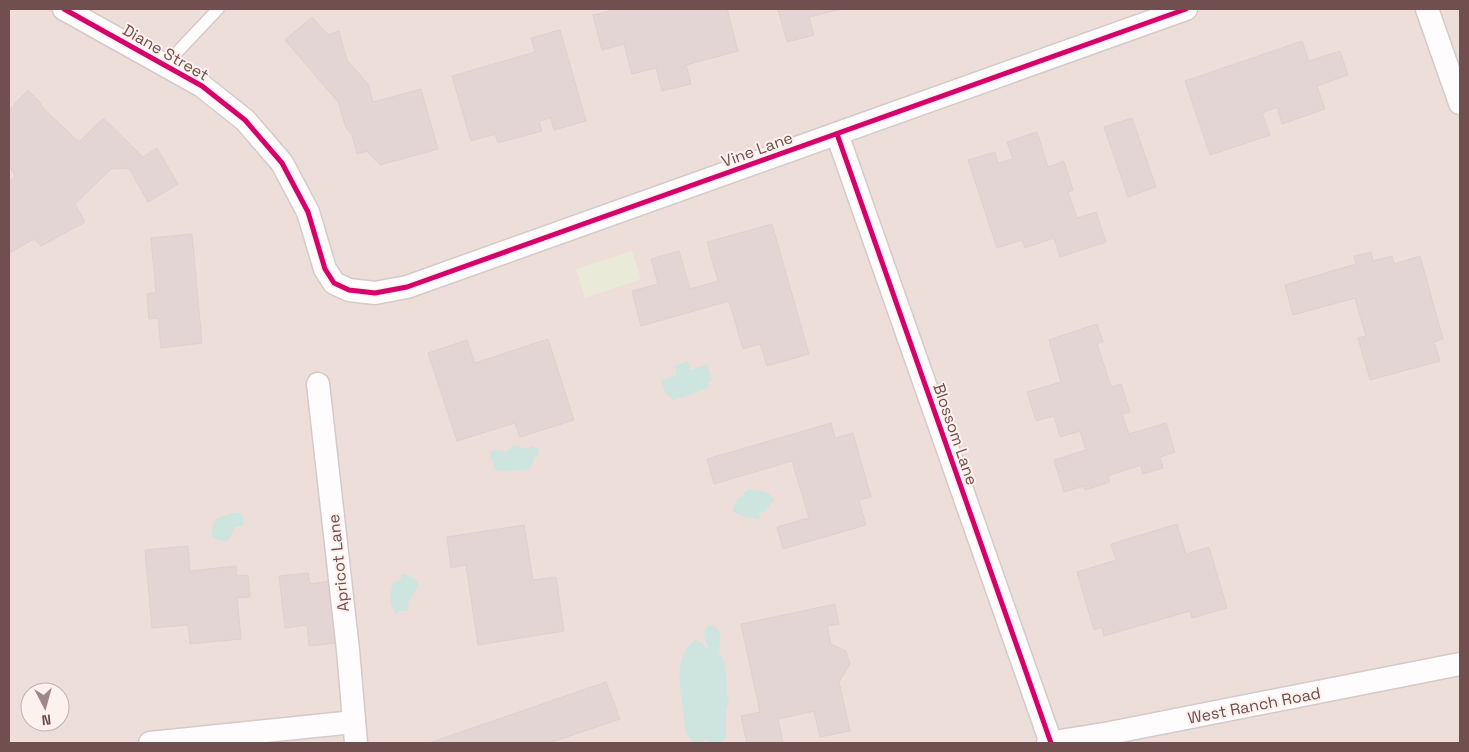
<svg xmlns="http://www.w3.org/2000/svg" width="1469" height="752" font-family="'Space Grotesk',sans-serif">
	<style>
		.residential { fill: #eeded9; fill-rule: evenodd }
		.green { fill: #e9ead7 }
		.water { fill: #cee5df }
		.building { fill: #e2d5d3; stroke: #ded0ce }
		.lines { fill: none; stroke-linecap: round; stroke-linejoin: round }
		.lane-casing { stroke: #d4cac8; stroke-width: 14 }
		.street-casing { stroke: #d4cac8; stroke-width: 25 }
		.lane { stroke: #fefcfc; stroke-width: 11 }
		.street { stroke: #fefcfc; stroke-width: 22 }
		.cycleway-casing { stroke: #fdf1ed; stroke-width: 8 }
		.cycleway { stroke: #d6006c; stroke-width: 5 }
		.labels { text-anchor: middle; stroke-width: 4; stroke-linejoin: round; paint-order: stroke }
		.street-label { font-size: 16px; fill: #704f4e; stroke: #fdf1ed }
	</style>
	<rect width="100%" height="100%" fill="#f6eeeb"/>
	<!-- residential -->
	<path class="residential" d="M9,9H1460V743H9ZM30,692H60V722H30Z"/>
	<!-- green -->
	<polygon class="green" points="632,251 641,279 585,298 576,269"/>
	<!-- water -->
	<g class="water">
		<polygon points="688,361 691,370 707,364 712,380 709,382 708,388 672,401 671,397 666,395 661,380 677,375 674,366"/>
		<path d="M515,445C525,449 522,450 533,446L538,449L539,454L533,459V463L529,469C518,470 503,474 494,469L493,461L489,454L490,451L496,450L506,452L512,446Z"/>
		<path d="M749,489C758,492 768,489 774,499L766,511L760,513V519L758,520L753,519L752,516L746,518L733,512V506L736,504L737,498L744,495V492Z"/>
		<path d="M232,513H239L243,516L244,525L234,528L231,537L227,541C209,541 208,532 217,518Z"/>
		<path d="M402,574C407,574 420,579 418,586C417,590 412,594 410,599C408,602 408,607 408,611H399L397,613H395C389,605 389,592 393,583L400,580Z"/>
		<path d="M708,625C725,627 720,639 719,652L723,658L727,678V694L729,700L726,713V733L725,739L720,743H710L706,739L702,743C698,743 695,743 691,740C684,732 684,719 683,710C680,689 673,653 696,640L702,643L707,649L709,648C705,640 701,633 708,625Z"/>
	</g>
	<!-- building -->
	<g class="building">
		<polygon points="618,9 727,9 738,51 686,65 691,84 662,91 656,68 632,74 624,44 602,50 593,15"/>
		<polygon points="778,9 841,9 809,17 814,35 787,42"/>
		<polygon points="312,17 328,35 339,31 347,60 368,84 373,102 421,89 438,149 380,165 367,151 357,154 352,135 346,128 338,102 285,40"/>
		<polygon points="560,30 586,121 554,130 551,118 539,121 542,131 498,143 495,134 471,141 452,76 535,52 531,38"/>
		<polygon points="1302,41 1309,61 1340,51 1348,75 1317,86 1325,109 1282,124 1277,107 1262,113 1270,135 1210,155 1185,81"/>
		<polygon points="28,90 39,101 43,108 79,142 98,123 104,119 143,157 157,148 178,184 148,202 129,168 111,169 75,204 85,222 41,246 34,239 9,253 9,213 11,211 9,207 9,182 15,176 9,165 9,110"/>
		<polygon points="1132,118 1156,187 1128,197 1104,127"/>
		<polygon points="1037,132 1048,167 1064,161 1073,190 1068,192 1077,218 1096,212 1106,242 1060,257 1054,238 1025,248 1022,240 997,248 968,160 995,152 998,163 1013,159 1007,142"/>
		<polygon points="772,224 809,354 767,366 760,344 743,349 729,301 641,326 632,291 658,284 651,259 679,251 690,289 718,281 707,242"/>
		<polygon points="192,234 202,343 161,348 158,318 149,319 147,294 156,292 151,238"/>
		<polygon points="1371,252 1373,261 1392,256 1394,264 1420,256 1443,339 1434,342 1440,361 1370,380 1358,338 1366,336 1355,298 1293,315 1285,285 1356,264 1354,256"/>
		<polygon points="1097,324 1103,342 1097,344 1111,387 1121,384 1130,412 1122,414 1129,434 1166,423 1175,452 1160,457 1163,468 1143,474 1141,465 1108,476 1110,482 1085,490 1084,486 1064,492 1054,460 1086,450 1080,431 1060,437 1054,416 1036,421 1027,392 1061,382 1049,340"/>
		<polygon points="548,339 574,420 520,437 515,423 457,441 428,353 467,340 475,363"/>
		<polygon points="831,423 835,438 853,433 871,497 859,500 866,525 783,549 777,527 809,518 792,461 714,484 707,459"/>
		<polygon points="1177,524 1186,554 1209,547 1227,608 1192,618 1190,611 1104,636 1102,627 1094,630 1077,572 1116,560 1111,544"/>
		<polygon points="524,525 533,580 556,577 564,631 478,645 466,565 451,568 447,537"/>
		<polygon points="188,546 190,571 236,566 237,576 248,575 250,597 237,598 241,639 190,644 188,625 152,628 145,550"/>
		<polygon points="308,573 310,584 337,580 345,642 309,646 307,625 285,628 279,576"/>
		<polygon points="835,604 839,624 827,626 831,644 846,651 850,664 839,682 850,731 820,737 814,711 778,719 783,743 747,743 741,716 760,712 741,624"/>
		<polygon points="606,682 620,719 549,743 429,743"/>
	</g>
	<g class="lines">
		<defs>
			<polyline id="lane" points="165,65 218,9"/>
			<g id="street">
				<polyline points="64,9 202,86 245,120 282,163 308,212 325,269 334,283 349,290 375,293 407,287 1186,9"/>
				<polyline points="1427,9 1460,103"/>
				<polyline points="837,134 1051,743"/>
				<polyline points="318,384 348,650 356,743"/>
				<polyline points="150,743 354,722"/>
				<polyline points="1048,743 1110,733 1460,664"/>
			</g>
		</defs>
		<!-- lane casing -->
		<use href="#lane" class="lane-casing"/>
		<!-- street casing -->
		<use href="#street" class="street-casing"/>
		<!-- lane -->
		<use href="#lane" class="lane"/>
		<!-- street -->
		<use href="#street" class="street"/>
		<defs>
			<g id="cycleway">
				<polyline points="64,9 202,86 245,120 282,163 308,212 325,269 334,283 349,290 375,293 407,287 1186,9"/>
				<polyline points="837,134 1051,743"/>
			</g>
		</defs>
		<!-- cycleway casing -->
		<use href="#cycleway" class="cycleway-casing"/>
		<!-- cycleway -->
		<use href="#cycleway" class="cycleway"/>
	</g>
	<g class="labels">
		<!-- street labels -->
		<g class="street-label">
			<text transform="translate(166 52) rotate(30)" y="6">Diane Street</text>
			<text transform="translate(757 149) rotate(-20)" y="6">Vine Lane</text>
			<text transform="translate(956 434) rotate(71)" y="6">Blossom Lane</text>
			<text transform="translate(338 563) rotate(-96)" y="6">Apricot Lane</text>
			<text transform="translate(1254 705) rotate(-11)" y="6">West Ranch Road</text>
		</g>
	</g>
	<!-- border -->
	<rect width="1469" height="752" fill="none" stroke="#704f4e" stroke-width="20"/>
	<!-- north arrow -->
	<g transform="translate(45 707) rotate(174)"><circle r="24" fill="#fdf1ed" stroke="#c5b0ad"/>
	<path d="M0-4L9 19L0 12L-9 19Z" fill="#9f8785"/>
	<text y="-8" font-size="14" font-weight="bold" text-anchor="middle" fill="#704f4e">N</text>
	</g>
</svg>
